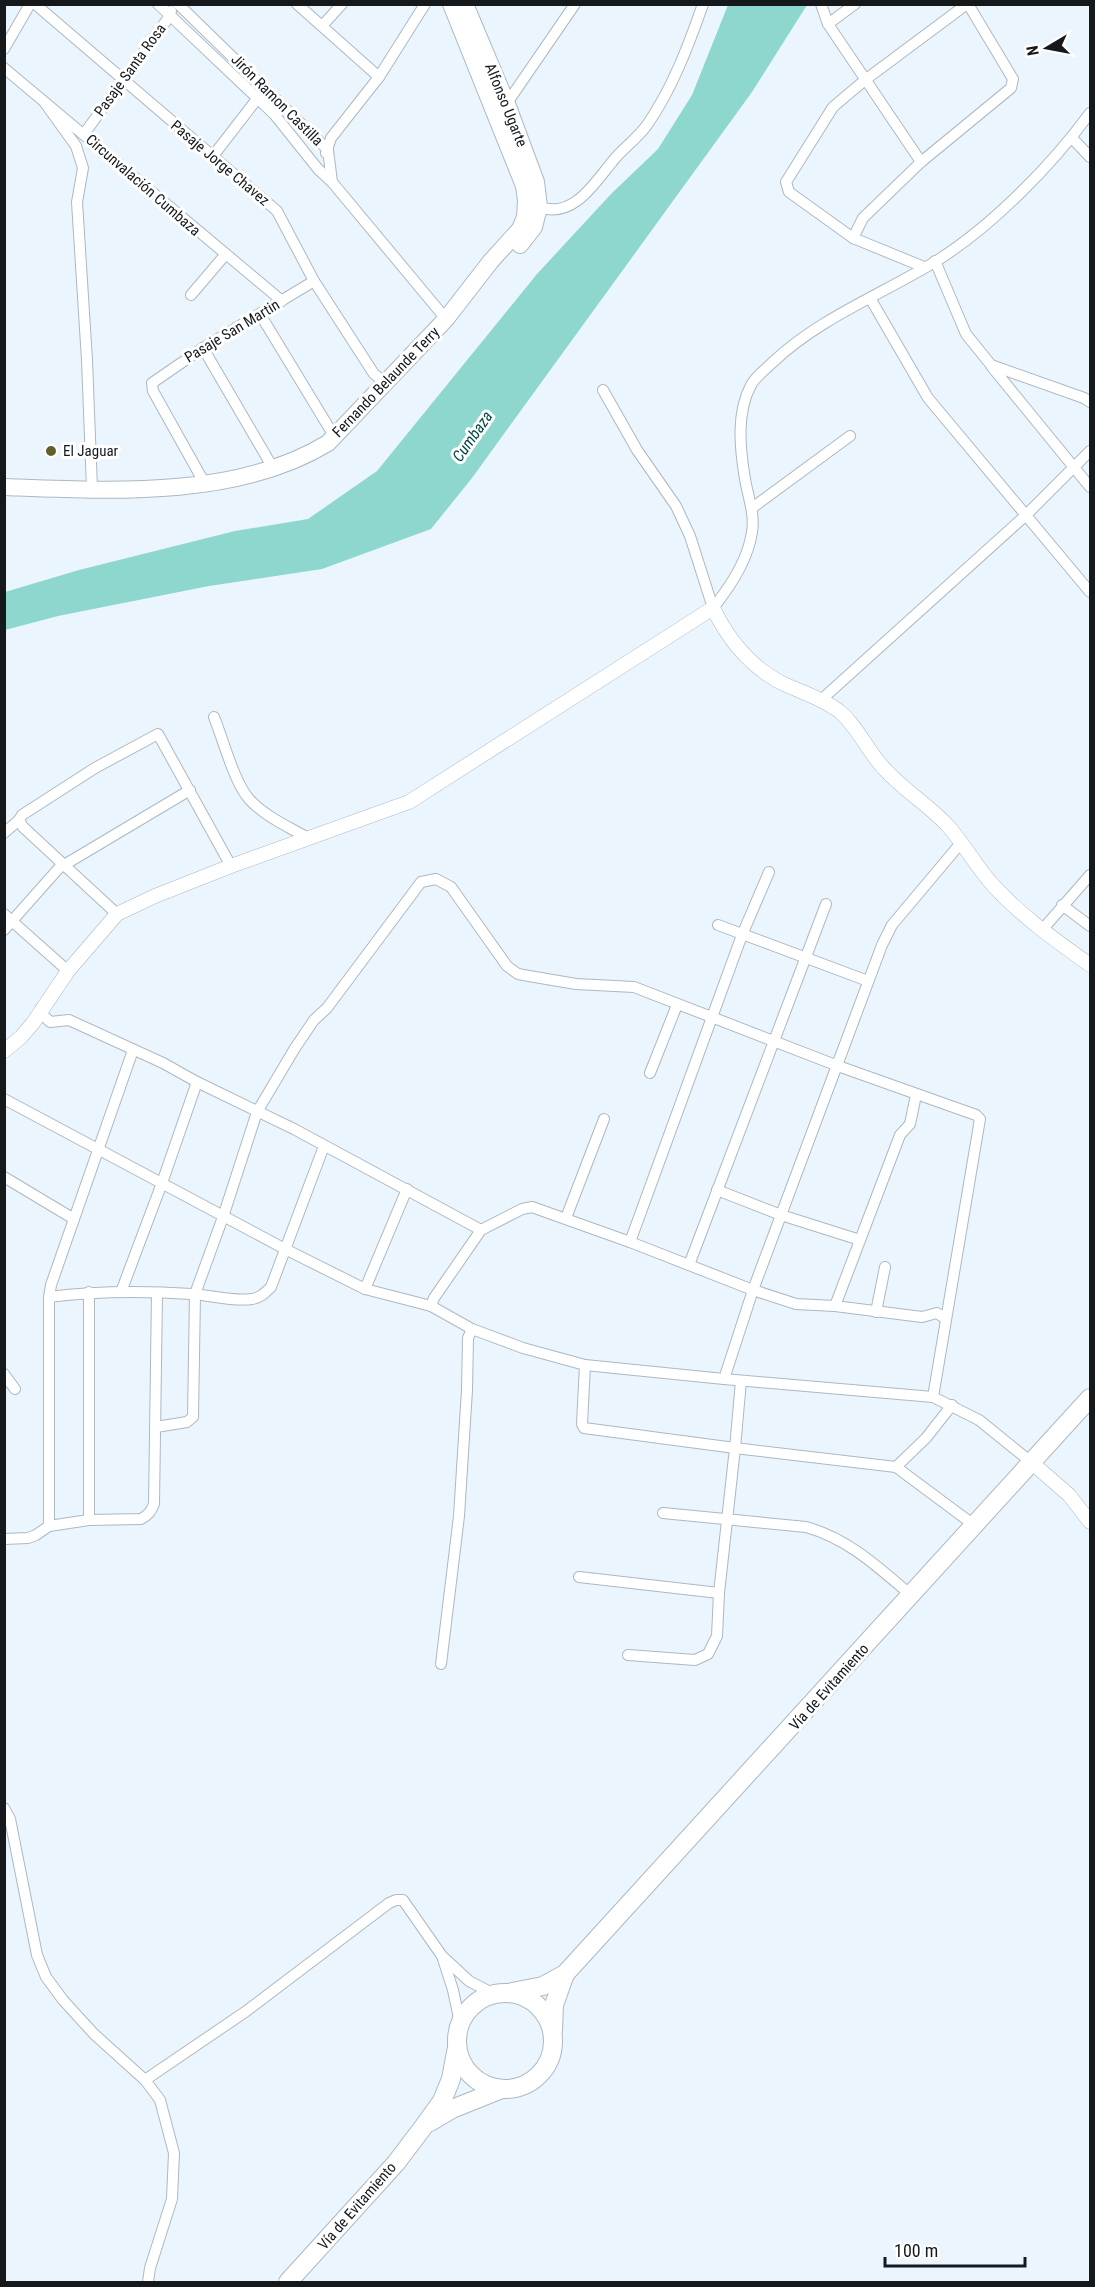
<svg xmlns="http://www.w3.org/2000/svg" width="1095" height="2287" font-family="'Roboto Condensed',sans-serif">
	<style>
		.water { fill: #8dd7cf }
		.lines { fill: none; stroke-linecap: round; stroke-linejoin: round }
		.minor-casing { stroke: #adb8c0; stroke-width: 12 }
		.tertiary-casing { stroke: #adb8c0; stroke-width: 15 }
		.primary-casing { stroke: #adb8c0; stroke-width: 18 }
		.trunk-casing { stroke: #adb8c0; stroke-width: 20 }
		.minor { stroke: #fff; stroke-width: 10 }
		.tertiary { stroke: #fff; stroke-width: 14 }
		.primary { stroke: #fff; stroke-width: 16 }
		.trunk { stroke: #fff; stroke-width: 18 }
		.poi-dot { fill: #635f2b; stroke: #fff; stroke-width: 2 }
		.labels { text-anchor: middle; stroke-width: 6; stroke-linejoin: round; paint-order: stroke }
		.street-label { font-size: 15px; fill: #15191c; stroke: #fff }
		.poi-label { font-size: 15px; fill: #15191c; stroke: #fff; text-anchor: start }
		.water-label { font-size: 16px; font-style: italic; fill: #004743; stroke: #fff }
	</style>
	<rect width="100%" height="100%" fill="#eaf5fe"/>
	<!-- water -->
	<polygon class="water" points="728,5 807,5 752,92 472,478 431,529 322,569 209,586 58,616 5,630 5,592 79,570 235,531 308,519 377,471 537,274 611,194 658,149 692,95"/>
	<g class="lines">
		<defs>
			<g id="minor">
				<polyline points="35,4 277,211 314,281 374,374 386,383"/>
				<polyline points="158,4 274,114 318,169 332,182"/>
				<polyline points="178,4 328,150 332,182 446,319"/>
				<polyline points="297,4 379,77"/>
				<polyline points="821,4 828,24 921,162"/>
				<polyline points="828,24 855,4"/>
				<polyline points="322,26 342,4"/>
				<polyline points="4,49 30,4"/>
				<polyline points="4,68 282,301"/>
				<polyline points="45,103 76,146 83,168 77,202 87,360 92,489"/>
				<polyline points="505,106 575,4"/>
				<polyline points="84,134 169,17 171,11"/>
				<polyline points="1072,138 1090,157"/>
				<polyline points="326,153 331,138 379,77 425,4"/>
				<polyline points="213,156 257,99"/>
				<path d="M539,207C573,219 594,184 612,162C622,149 637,139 647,125C672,89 688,47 703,4"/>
				<polyline points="853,238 863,218 921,162 1011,88 1013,79 968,4"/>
				<polyline points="935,261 966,334 991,365 1084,398 1090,402"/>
				<polyline points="924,267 853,238 789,192 786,182 833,107 865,80 967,4"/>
				<polyline points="191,295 225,255"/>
				<polyline points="870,298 928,398 1090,592"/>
				<polyline points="260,314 334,436"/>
				<polyline points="203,348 273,468"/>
				<polyline points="992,367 1090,487"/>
				<polyline points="603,390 637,450 676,506 690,536 713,608"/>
				<polyline points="205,484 153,391 152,383 203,348 314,281"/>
				<polyline points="752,508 850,436"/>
				<path d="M713,608C730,587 748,560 752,532C755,514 748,497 745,479C740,449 736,413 751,385C756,376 766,369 773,362C821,317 883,294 938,260C993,225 1052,165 1090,113"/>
				<polyline points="821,700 1025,516 1090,451"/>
				<path d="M214,717C223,739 234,782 249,799C264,816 289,827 308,838"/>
				<polyline points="4,833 19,820"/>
				<polyline points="1062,905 1090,926"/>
				<polyline points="4,914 68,971"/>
				<polyline points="117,914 23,827 19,820 22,815 95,768 158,734 231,866"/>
				<polyline points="718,925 868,981"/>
				<polyline points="4,930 59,868 190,790"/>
				<polyline points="1042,930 1090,875"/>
				<polyline points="41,1008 43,1015 50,1022 69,1020 163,1063 197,1082 294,1129 481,1230 522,1209 532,1207 630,1242 753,1290 724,1379 933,1397 979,1420 1031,1462"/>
				<polyline points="650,1073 677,1005"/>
				<polyline points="4,1099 285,1249 365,1289 431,1306 472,1329 523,1348 585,1365 724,1379"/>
				<polyline points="4,1177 74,1219"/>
				<polyline points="717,1190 781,1215 860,1240"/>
				<polyline points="566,1218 604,1119"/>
				<polyline points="630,1242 742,935 769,872"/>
				<polyline points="689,1265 826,904"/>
				<polyline points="365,1289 407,1189"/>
				<polyline points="89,1292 89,1520"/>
				<polyline points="121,1292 162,1183 197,1082"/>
				<path d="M49,1297C97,1291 144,1291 192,1294C211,1295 233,1302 252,1299C260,1298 265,1293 271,1287L324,1146"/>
				<polyline points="431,1306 434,1298 481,1230"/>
				<polyline points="835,1306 900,1135 910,1124 916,1095"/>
				<polyline points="876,1312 885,1267"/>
				<polyline points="946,1319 937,1313 922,1317 835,1306 796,1304 753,1290 882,945 892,925 960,844"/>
				<polyline points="4,1374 15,1389"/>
				<polyline points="741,1381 735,1448 896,1467 974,1525"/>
				<polyline points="156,1427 187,1422 193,1417 195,1294 223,1217 257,1112 295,1048 314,1020 327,1008 421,882 436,879 451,887 507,966 518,974 529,976 576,984 634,987 838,1066 976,1115 980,1119 933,1397"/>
				<polyline points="896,1467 926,1438 952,1405"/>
				<path d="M663,1513L806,1527C849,1539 879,1568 912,1596"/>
				<polyline points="49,1526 49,1297 51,1285 133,1050"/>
				<path d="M4,1539L28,1538L36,1535L49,1526L89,1520L141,1519C148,1515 151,1512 154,1504L157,1293"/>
				<polyline points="579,1577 719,1593 735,1448 584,1428 582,1424 585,1365"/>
				<polyline points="628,1655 695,1660 708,1654 717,1636 719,1593"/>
				<polyline points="441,1664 459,1516 467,1390 468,1338 472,1329"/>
				<polyline points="4,1808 10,1819 37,1955 46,1977 63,2000 94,2034 145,2080 160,2100 174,2153 172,2199 150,2268 148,2282"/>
				<polyline points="443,1959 453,1990 460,2023"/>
				<polyline points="145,2080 245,2012 389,1903 396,1900 403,1900 442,1956 469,1981 494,1994"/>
			</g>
			<g id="tertiary">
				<path d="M4,1051L21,1037L33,1023L68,971L117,914L155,896L231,866L409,802L713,608C729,641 752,669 786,685C804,693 823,699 839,711C857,726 866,748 881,765C900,788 928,804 948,826C964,844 976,866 992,884C1021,916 1055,940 1090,965"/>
				<polyline points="1031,1462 1069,1495 1090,1522"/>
			</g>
			<g id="primary">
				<polyline points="465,4 507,104 536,182 539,207 534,227 520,245"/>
				<path d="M4,487C109,491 236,499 328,443L446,319L491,261L520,229L525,217L526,200L524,186L451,4"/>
			</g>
			<g id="trunk">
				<polyline points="508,1993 543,1986 565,1974 1090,1398"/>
				<circle cx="505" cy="2041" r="48"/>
				<polyline points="553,2030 554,2005 565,1974"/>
				<polyline points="430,2122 452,2109 502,2089"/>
				<polyline points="288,2282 396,2163 424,2126 442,2101 451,2079 457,2047"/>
			</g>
		</defs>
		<!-- minor casing -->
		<use href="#minor" class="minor-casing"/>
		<!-- tertiary casing -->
		<use href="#tertiary" class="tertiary-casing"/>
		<!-- primary casing -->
		<use href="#primary" class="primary-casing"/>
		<!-- trunk casing -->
		<use href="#trunk" class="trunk-casing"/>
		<!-- minor -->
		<use href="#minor" class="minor"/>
		<!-- tertiary -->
		<use href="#tertiary" class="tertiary"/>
		<!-- primary -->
		<use href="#primary" class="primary"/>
		<!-- trunk -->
		<use href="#trunk" class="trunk"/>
	</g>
	<!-- markers -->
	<circle class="poi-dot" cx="51" cy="451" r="6"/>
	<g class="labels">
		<!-- street labels -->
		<g class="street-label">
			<text transform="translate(130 70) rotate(-54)" y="5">Pasaje Santa Rosa</text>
			<text transform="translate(277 100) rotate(45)" y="5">Jirón Ramon Castilla</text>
			<text transform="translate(506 105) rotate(68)" y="5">Alfonso Ugarte</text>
			<text transform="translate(220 163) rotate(40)" y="5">Pasaje Jorge Chavez</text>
			<text transform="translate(143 185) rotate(41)" y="5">Circunvalación Cumbaza</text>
			<text transform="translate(232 331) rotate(-31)" y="5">Pasaje San Martin</text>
			<text transform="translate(386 382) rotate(-46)" y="5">Fernando Belaunde Terry</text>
			<text transform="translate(829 1687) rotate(-48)" y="5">Vía de Evitamiento</text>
			<text transform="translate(357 2206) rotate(-49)" y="5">Vía de Evitamiento</text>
		</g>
		<!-- poi labels -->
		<g class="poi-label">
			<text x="63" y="456">El Jaguar</text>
		</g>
		<!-- water labels -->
		<g class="water-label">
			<text transform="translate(472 436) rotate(-55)" y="6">Cumbaza</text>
		</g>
	</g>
	<!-- border -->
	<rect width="1095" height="2287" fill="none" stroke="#15191c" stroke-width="12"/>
	<!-- north arrow -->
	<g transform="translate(1047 48) rotate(260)" stroke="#ffffff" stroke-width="4.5" paint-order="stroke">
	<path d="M0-4.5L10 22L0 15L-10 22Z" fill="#15191c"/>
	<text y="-9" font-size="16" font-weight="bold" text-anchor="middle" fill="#15191c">N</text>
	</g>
	<!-- scale -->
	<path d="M885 2257v9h140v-9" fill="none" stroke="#15191c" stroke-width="3"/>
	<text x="894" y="2257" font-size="18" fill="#15191c" stroke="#ffffff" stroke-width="4.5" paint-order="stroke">100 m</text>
</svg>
